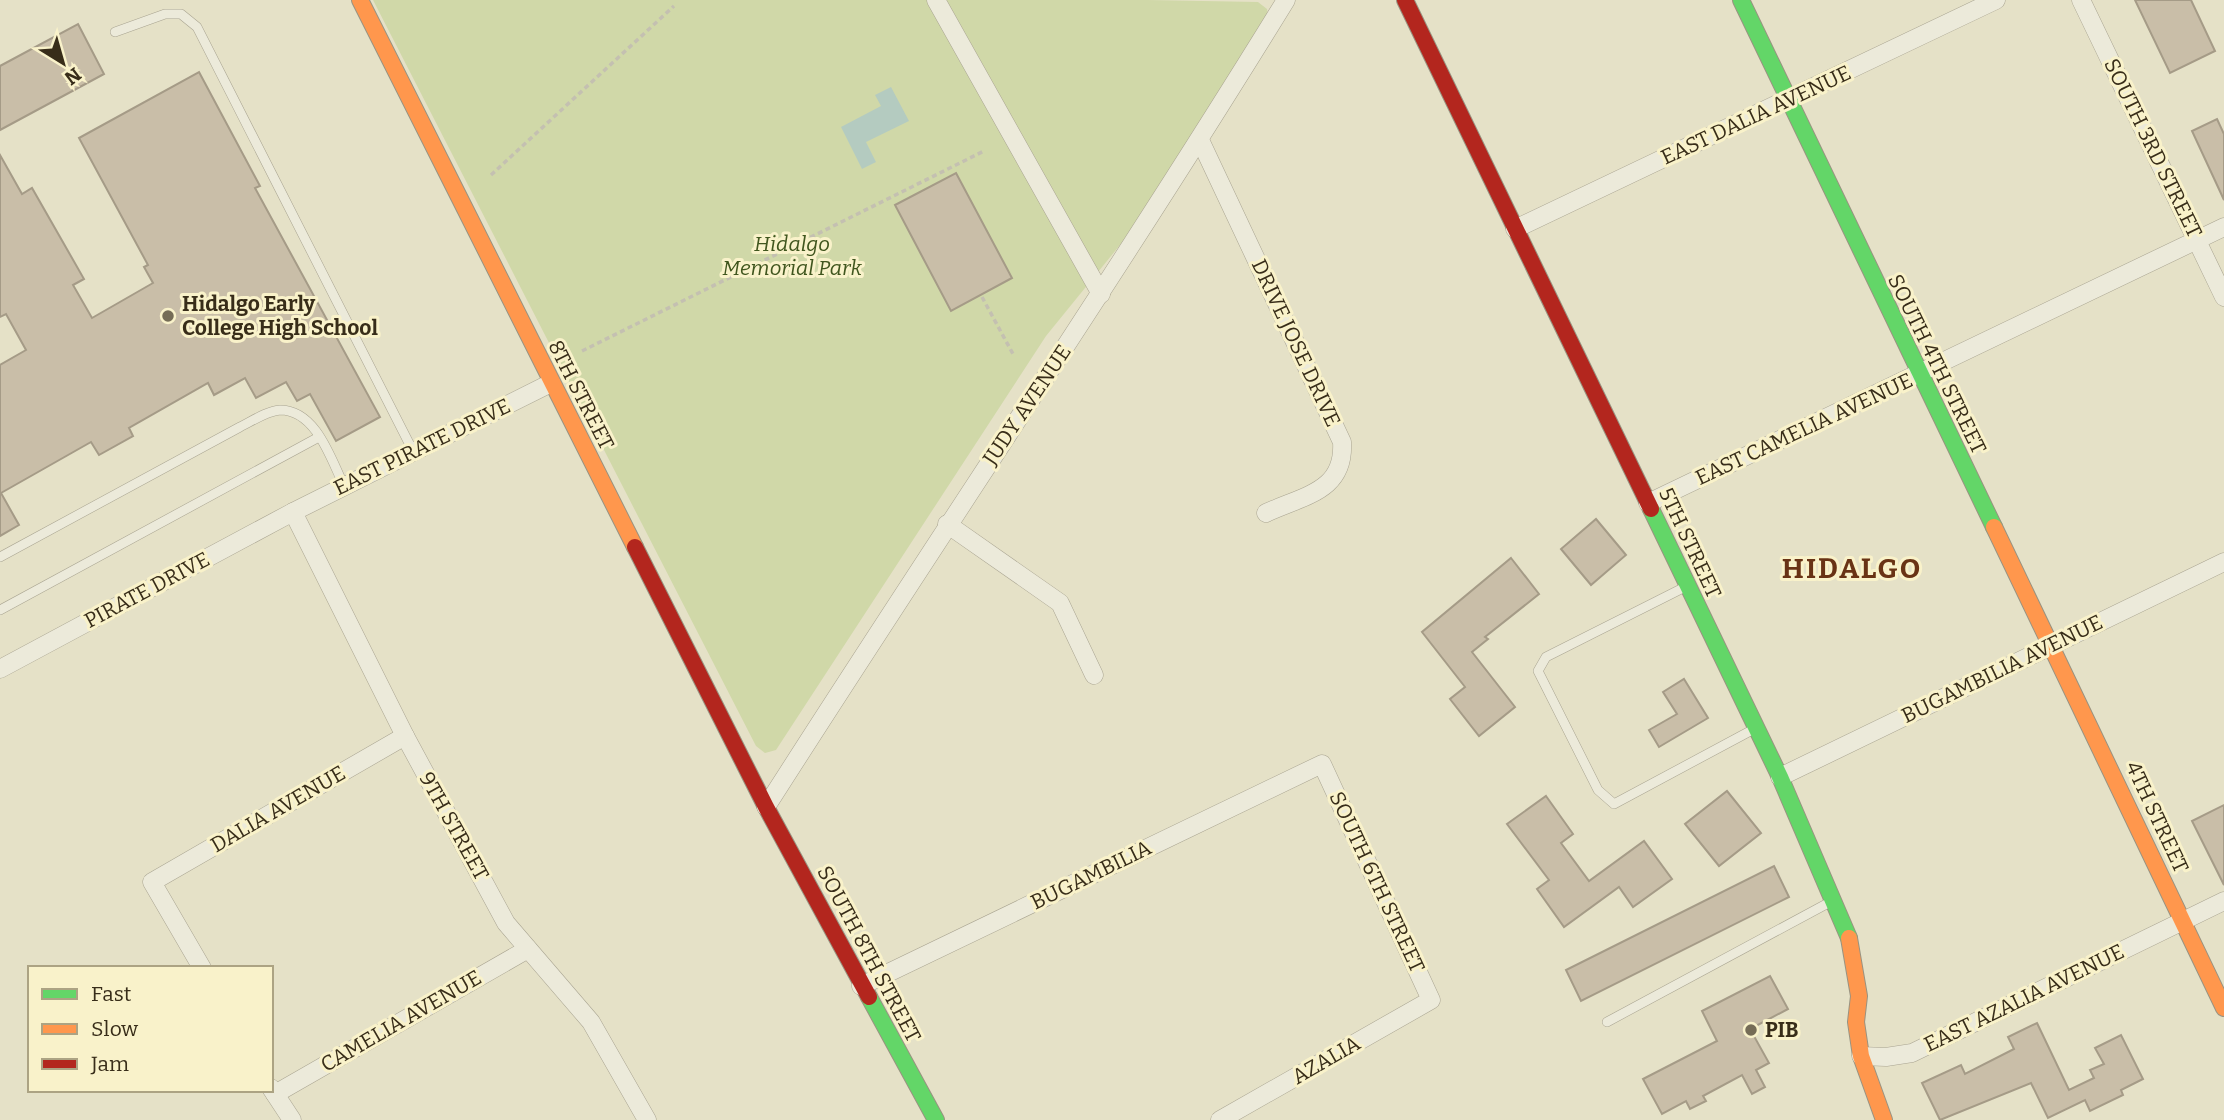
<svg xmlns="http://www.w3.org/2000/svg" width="2224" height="1120" font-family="Bitter,serif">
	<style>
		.green { fill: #d0d8a8 }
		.water { fill: #b4cbc0 }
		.building { fill: #c9bea8; stroke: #a59b87; stroke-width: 2 }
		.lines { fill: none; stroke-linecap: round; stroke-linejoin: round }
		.lane-casing { stroke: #a9a491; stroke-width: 10 }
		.street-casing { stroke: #a9a491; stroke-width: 19 }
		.fast-casing { stroke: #999381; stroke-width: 18 }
		.slow-casing { stroke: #999381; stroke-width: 18 }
		.jam-casing { stroke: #999381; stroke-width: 18 }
		.path { stroke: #c4c0b1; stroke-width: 3.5; stroke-dasharray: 5 3.5; stroke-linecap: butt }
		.lane { stroke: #eceada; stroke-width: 9 }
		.street { stroke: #eceada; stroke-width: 18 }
		.fast { stroke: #63d668; stroke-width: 16 }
		.slow { stroke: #ff974d; stroke-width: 16 }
		.jam { stroke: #b3261e; stroke-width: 16 }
		.poi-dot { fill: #756c56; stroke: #f9f2ca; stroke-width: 2.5 }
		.labels { text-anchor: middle; stroke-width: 6; stroke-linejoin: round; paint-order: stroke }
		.street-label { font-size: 21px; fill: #382d19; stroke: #f9f2ca }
		.park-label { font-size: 21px; font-style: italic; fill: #40561e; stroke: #f9f2ca }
		.poi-label { font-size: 21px; font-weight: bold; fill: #382d19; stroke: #f9f2ca; text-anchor: start }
		.district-label { font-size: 28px; font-weight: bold; letter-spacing: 2px; fill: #693315; stroke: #f9f2ca }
	</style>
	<rect width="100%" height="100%" fill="#e5e1c7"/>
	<!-- green -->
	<polygon class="green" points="373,0 1148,0 1258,2 1267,9 1268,15 1124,240 1046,336 776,750 765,753 756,746"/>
	<!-- water -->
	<polygon class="water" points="891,87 909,121 866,142 876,162 862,169 841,127 881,106 875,95"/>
	<!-- building -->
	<g class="building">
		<polygon points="2135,0 2191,0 2215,51 2170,73"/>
		<polygon points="78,24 104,74 0,130 0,66"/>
		<polygon points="199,72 260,186 255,188 380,417 336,441 310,394 297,401 286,382 256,398 245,378 214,395 208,383 129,428 133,436 99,455 91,442 1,493 19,525 0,536 0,365 26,350 6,314 0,317 0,155 22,194 32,188 84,279 73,285 92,318 153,283 144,267 148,265 79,138"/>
		<polygon points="2217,119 2224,134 2224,200 2192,131"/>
		<polygon points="956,173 1012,278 951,311 895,205"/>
		<polygon points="1596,519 1626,555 1591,585 1561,549"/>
		<polygon points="1511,558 1539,594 1485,637 1488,639 1472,652 1515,707 1479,736 1450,699 1465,687 1422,632"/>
		<polygon points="1684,679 1708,718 1659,747 1649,730 1677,714 1663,692"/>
		<polygon points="1727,791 1761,833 1719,866 1685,824"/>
		<polygon points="1546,796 1573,834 1561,843 1589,881 1644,841 1672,879 1633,907 1619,887 1564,927 1537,889 1549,880 1507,824"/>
		<polygon points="2224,805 2224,885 2192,821"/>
		<polygon points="1774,866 1789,897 1581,1001 1566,970"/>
		<polygon points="1770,976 1788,1009 1750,1029 1769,1063 1756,1070 1765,1087 1752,1094 1742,1075 1703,1096 1706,1101 1690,1109 1686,1101 1662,1114 1643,1079 1717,1041 1702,1011"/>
		<polygon points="2037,1023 2069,1090 2094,1078 2090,1070 2104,1064 2095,1048 2121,1035 2143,1079 2121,1090 2123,1095 2090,1111 2085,1100 2048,1118 2031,1083 1940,1120 1922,1083 1961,1065 1965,1074 2014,1049 2008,1037"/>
	</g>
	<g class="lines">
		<defs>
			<g id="lane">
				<polyline points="115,32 165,14 181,14 197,27 413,451"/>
				<path d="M0,557L240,427C252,421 267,411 280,410C316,410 331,459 344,486"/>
				<polyline points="1687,586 1546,657 1538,671 1598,790 1614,804 1754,729"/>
				<polyline points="0,610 319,437"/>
				<polyline points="1607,1022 1832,901"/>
			</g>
			<g id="street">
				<polyline points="936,0 1101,294"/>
				<polyline points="2081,0 2224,297"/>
				<path d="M1200,140L1342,442C1345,491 1305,495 1266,513"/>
				<polyline points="1515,229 1996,0"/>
				<polyline points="1648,503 2224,227"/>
				<polyline points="293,512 405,736 506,923 591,1022 647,1120"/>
				<polyline points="947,524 1060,603 1094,675"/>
				<polyline points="0,669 293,512 551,383"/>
				<polyline points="1780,777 2224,562"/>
				<path d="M766,807C938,537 1118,273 1286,0"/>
				<polyline points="202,968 152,882 405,736"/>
				<polyline points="861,986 1322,764 1431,1000 1220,1120"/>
				<polyline points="1861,1056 1886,1057 1912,1053 2224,901"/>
				<polyline points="271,1088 292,1120"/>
				<polyline points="275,1094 528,949"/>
			</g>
			<g id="fast">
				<polyline points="1741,0 1994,527"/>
				<polyline points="1651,509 1780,777 1849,938"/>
				<polyline points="869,997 936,1120"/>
			</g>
			<g id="slow">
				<polyline points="360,0 635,547"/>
				<polyline points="1994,527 2224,1008"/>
				<polyline points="1849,938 1859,996 1856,1022 1861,1056 1884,1120"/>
			</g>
			<g id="jam">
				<polyline points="1405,0 1651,509"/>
				<polyline points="635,547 766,807 869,997"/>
			</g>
		</defs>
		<!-- lane casing -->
		<use href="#lane" class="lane-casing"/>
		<!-- street casing -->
		<use href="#street" class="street-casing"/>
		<!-- fast casing -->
		<use href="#fast" class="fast-casing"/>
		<!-- slow casing -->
		<use href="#slow" class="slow-casing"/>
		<!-- jam casing -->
		<use href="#jam" class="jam-casing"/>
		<!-- path -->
		<g class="path">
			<polyline points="491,175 674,6"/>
			<polyline points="982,297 1013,354"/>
			<polyline points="582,351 984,151"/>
		</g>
		<!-- lane -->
		<use href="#lane" class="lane"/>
		<!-- street -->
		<use href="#street" class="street"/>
		<!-- fast -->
		<use href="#fast" class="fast"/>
		<!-- slow -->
		<use href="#slow" class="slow"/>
		<!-- jam -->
		<use href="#jam" class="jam"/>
	</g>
	<!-- markers -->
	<g class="poi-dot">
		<circle cx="168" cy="316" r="7"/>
		<circle cx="1751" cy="1030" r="7"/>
	</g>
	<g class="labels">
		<!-- street labels -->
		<g class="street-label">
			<text transform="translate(1756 115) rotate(-25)" y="7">EAST DALIA AVENUE</text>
			<text transform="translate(2153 148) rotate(64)" y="7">SOUTH 3RD STREET</text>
			<text transform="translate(1296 343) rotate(65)" y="7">DRIVE JOSE DRIVE</text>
			<text transform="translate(1937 364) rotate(64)" y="7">SOUTH 4TH STREET</text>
			<text transform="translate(581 395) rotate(63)" y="7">8TH STREET</text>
			<text transform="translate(1027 405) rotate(-56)" y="7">JUDY AVENUE</text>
			<text transform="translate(1804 429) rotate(-25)" y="7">EAST CAMELIA AVENUE</text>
			<text transform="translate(422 447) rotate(-26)" y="7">EAST PIRATE DRIVE</text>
			<text transform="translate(1690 543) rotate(65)" y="7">5TH STREET</text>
			<text transform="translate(147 590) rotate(-28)" y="7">PIRATE DRIVE</text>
			<text transform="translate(2002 669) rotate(-26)" y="7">BUGAMBILIA AVENUE</text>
			<text transform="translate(278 809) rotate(-30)" y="7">DALIA AVENUE</text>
			<text transform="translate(2157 817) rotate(65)" y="7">4TH STREET</text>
			<text transform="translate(454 826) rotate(61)" y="7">9TH STREET</text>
			<text transform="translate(1091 875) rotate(-26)" y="7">BUGAMBILIA</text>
			<text transform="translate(1377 882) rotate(65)" y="7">SOUTH 6TH STREET</text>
			<text transform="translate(869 954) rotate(62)" y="7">SOUTH 8TH STREET</text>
			<text transform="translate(2024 998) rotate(-26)" y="7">EAST AZALIA AVENUE</text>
			<text transform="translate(401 1021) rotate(-30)" y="7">CAMELIA AVENUE</text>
			<text transform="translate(1326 1060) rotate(-30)" y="7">AZALIA</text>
		</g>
		<!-- park labels -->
		<g class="park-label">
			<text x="792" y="251">Hidalgo<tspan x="792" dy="24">Memorial Park</tspan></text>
		</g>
		<!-- poi labels -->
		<g class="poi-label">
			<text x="182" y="311">Hidalgo Early<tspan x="182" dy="24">College High School</tspan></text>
			<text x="1765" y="1037">PIB</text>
		</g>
		<!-- district labels -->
		<g class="district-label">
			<text x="1852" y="578">HIDALGO</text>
		</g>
	</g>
	<!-- legend -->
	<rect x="28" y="966" width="245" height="126" fill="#f9f2ca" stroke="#aca383" stroke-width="2"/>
	<rect x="42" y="989" width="35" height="10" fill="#63d668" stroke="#aca383" stroke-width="2"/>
	<text x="91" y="1001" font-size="21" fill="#382d19">Fast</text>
	<rect x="42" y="1024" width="35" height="10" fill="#ff974d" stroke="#aca383" stroke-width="2"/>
	<text x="91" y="1036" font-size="21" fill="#382d19">Slow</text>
	<rect x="42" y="1059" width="35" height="10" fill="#b3261e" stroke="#aca383" stroke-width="2"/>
	<text x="91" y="1071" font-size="21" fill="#382d19">Jam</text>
	<!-- north arrow -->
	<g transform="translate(63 63) rotate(143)" stroke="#f9f2ca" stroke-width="5" paint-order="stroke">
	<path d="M0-5L12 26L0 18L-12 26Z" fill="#382d19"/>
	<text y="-10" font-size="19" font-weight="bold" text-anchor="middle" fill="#382d19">N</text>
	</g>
</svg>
